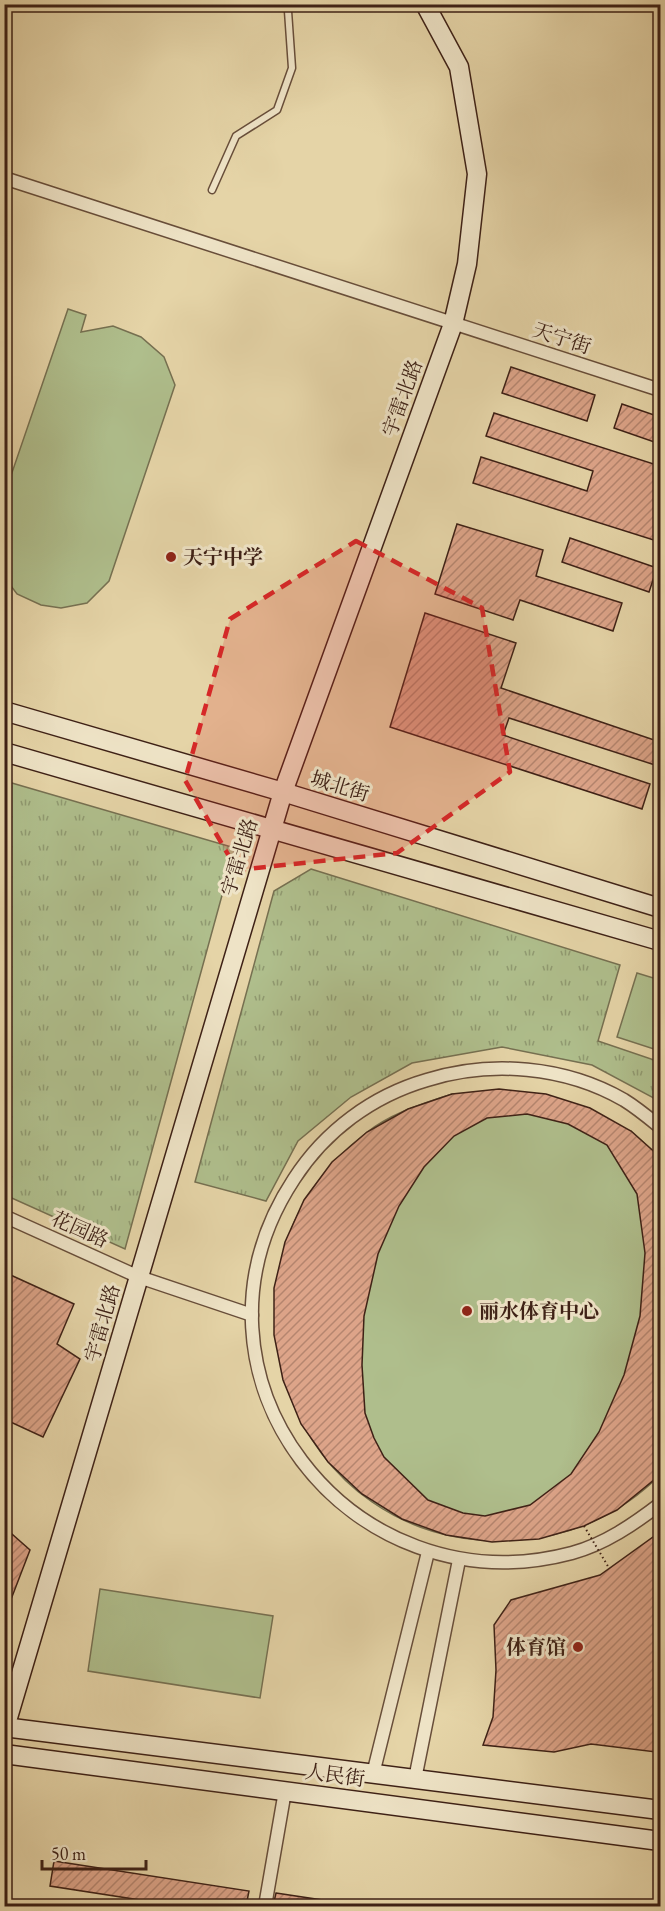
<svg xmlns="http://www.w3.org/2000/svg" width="665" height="1911" font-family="'EB Garamond','Noto Serif SC',serif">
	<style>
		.grass { fill: url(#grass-tufts); stroke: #767051; stroke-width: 1.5 }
		.pitch { fill: #afbe8c; stroke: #767051; stroke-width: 1.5 }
		.building { fill: url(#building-hatch); stroke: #3e2116; stroke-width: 1.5; fill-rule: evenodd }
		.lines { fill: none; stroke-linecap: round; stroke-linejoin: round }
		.lane-casing { stroke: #684e3a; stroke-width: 9 }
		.street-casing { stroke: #684e3a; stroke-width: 15 }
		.secondary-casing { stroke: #3e2116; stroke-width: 21 }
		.lane { stroke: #eee3c6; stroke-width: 6 }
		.street { stroke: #eee3c6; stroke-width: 12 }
		.secondary { stroke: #eee3c6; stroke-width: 18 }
		.path-bridge { stroke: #3e2116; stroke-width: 2; stroke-dasharray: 1.5 3; stroke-linecap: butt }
		.marked { fill: #d62828; fill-opacity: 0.2; stroke: #d62828; stroke-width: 4.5; stroke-dasharray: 12 8; stroke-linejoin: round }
		.poi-dot { fill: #8f2418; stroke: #eee3c6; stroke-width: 2 }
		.labels { text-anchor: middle; stroke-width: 6; stroke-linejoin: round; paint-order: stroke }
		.street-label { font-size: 20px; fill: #3e2116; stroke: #eee3c6 }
		.poi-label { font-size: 20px; font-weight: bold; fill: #3e2116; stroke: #eee3c6; text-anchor: start }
	</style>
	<defs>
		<pattern id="grass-tufts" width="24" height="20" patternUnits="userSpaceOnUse" patternTransform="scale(1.5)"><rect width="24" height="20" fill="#afbe8c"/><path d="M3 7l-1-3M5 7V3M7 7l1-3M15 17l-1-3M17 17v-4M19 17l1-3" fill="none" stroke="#909a71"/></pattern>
		<pattern id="building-hatch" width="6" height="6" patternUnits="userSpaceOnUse" patternTransform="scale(1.5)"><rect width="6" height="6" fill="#dda489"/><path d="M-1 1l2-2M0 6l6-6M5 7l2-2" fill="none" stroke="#b5856f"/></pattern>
	</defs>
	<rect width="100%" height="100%" fill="#e5d4a7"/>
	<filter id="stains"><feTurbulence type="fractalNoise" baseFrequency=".00333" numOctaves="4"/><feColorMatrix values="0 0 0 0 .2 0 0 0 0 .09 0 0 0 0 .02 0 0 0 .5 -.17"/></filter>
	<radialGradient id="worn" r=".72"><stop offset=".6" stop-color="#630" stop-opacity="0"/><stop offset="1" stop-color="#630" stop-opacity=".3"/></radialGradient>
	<!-- grass -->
	<g class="grass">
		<polygon points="5,781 235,848 125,1249 5,1195"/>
		<polygon points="311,869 620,965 598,1041 660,1062 660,1104 652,1097 592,1065 502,1047 412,1063 351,1097 298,1141 266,1201 195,1182 274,891"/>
	</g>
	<!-- pitch -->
	<g class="pitch">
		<polygon points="68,309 86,315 81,332 113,326 141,337 164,357 175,385 109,581 87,603 61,608 41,605 17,594 5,578 5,493"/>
		<polygon points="637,973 660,980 660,1051 617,1037"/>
		<path d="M452,1094L631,1131L660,1157V1475C621,1514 571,1537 516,1540C290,1555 187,1270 366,1133C391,1113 422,1104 452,1094Z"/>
		<polygon points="100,1589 273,1616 260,1698 88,1671"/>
	</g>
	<!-- building -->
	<g class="building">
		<polygon points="511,367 595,395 587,421 502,393"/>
		<polygon points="622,404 660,417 660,444 614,428"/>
		<polygon points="494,413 660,466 660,542 473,483 481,457 587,491 593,471 486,436"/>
		<polygon points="457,524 543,550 536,576 622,603 613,631 520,600 513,620 435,594"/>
		<polygon points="570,538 657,568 649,592 562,562"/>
		<polygon points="425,613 516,643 501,688 660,742 655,765 509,718 503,735 650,784 642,809 390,727"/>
		<path d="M499,1089L546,1094L590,1108L631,1131L660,1157V1475L617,1510L584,1526L539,1539L492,1542L446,1535L402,1519L362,1494L328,1462L301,1424L283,1380L274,1335V1288L285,1242L304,1200L332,1162L367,1132L408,1109L452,1094ZM527,1114L568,1124L607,1145L637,1194L645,1253L640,1316L624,1375L599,1432L571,1474L530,1505L485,1516L463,1513L428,1500L384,1457L374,1438L365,1413L362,1365L364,1316L378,1254L399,1206L424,1167L454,1136L487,1118Z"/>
		<polygon points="4,1272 74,1304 57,1344 80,1359 43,1437 4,1419"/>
		<polygon points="4,1527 30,1550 5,1615 4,1614"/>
		<polygon points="660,1532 660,1744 656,1752 591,1744 554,1752 483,1745 493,1717 496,1670 494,1625 511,1600 600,1575"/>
		<polygon points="54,1861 249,1891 246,1906 179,1906 50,1886"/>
		<polygon points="276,1893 322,1900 322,1906 273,1906"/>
	</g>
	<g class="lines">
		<defs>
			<polyline id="lane" points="212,190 236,136 277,110 292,68 288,11 285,4"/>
			<g id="street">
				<polyline points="4,178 660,390"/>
				<path d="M660,1127C649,1118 637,1108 624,1100C565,1066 491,1060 427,1080C372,1096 325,1131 294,1179C166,1373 350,1612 572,1553C605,1544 634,1524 660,1504"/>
				<polyline points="4,1216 139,1277 252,1315"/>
				<polyline points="373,1774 428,1552"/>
				<polyline points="415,1779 459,1560"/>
				<polyline points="265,1906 285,1791"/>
			</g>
			<g id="secondary">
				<polyline points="4,711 283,792 660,908"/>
				<polyline points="4,752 660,941"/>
				<polyline points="4,1727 660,1810"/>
				<polyline points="4,1731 283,792 453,324 467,264 477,174 459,67 425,4"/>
				<polyline points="4,1754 660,1841"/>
			</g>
		</defs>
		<!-- lane casing -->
		<use href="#lane" class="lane-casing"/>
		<!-- street casing -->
		<use href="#street" class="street-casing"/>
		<!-- secondary casing -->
		<use href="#secondary" class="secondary-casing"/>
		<!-- lane -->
		<use href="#lane" class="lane"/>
		<!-- street -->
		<use href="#street" class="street"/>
		<!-- secondary -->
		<use href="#secondary" class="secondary"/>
		<!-- path-bridge -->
		<polyline class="path-bridge" points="584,1526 609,1568"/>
	</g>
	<!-- marked area -->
	<path class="marked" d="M356,541L482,608L510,772L397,853L237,870L185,780L230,619Z"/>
	<!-- markers -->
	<g class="poi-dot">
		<circle cx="171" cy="557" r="6"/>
		<circle cx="467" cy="1311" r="6"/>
		<circle cx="578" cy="1647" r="6"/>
	</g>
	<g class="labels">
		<!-- street labels -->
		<g class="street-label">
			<text transform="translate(562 338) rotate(18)" y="7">天宁街</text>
			<text transform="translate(402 398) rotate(-70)" y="7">宇雷北路</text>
			<text transform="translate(340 786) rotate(17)" y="7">城北街</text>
			<text transform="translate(239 857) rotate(-73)" y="7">宇雷北路</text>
			<text transform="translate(80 1229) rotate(24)" y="7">花园路</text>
			<text transform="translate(102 1323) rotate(-74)" y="7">宇雷北路</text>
			<text transform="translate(335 1775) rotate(8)" y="7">人民街</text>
		</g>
		<!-- poi labels -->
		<g class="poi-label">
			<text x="183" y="564">天宁中学</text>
			<text x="479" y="1318">丽水体育中心</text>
			<text x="566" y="1654" text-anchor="end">体育馆</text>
		</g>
	</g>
	<!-- margin -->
	<rect width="665" height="1911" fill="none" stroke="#e5d4a7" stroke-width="24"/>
	<rect x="6" y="6" width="653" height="1899" fill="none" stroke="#3e2116" stroke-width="3"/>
	<rect x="12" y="12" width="641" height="1887" fill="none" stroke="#3e2116" stroke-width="1.5"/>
	<!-- scale -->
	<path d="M42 1860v9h104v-9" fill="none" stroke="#3e2116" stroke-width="3"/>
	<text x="51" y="1860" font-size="18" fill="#3e2116" stroke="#eee3c6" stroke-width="4.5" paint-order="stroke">50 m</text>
	<rect width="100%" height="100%" filter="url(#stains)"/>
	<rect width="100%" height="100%" fill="url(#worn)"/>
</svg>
